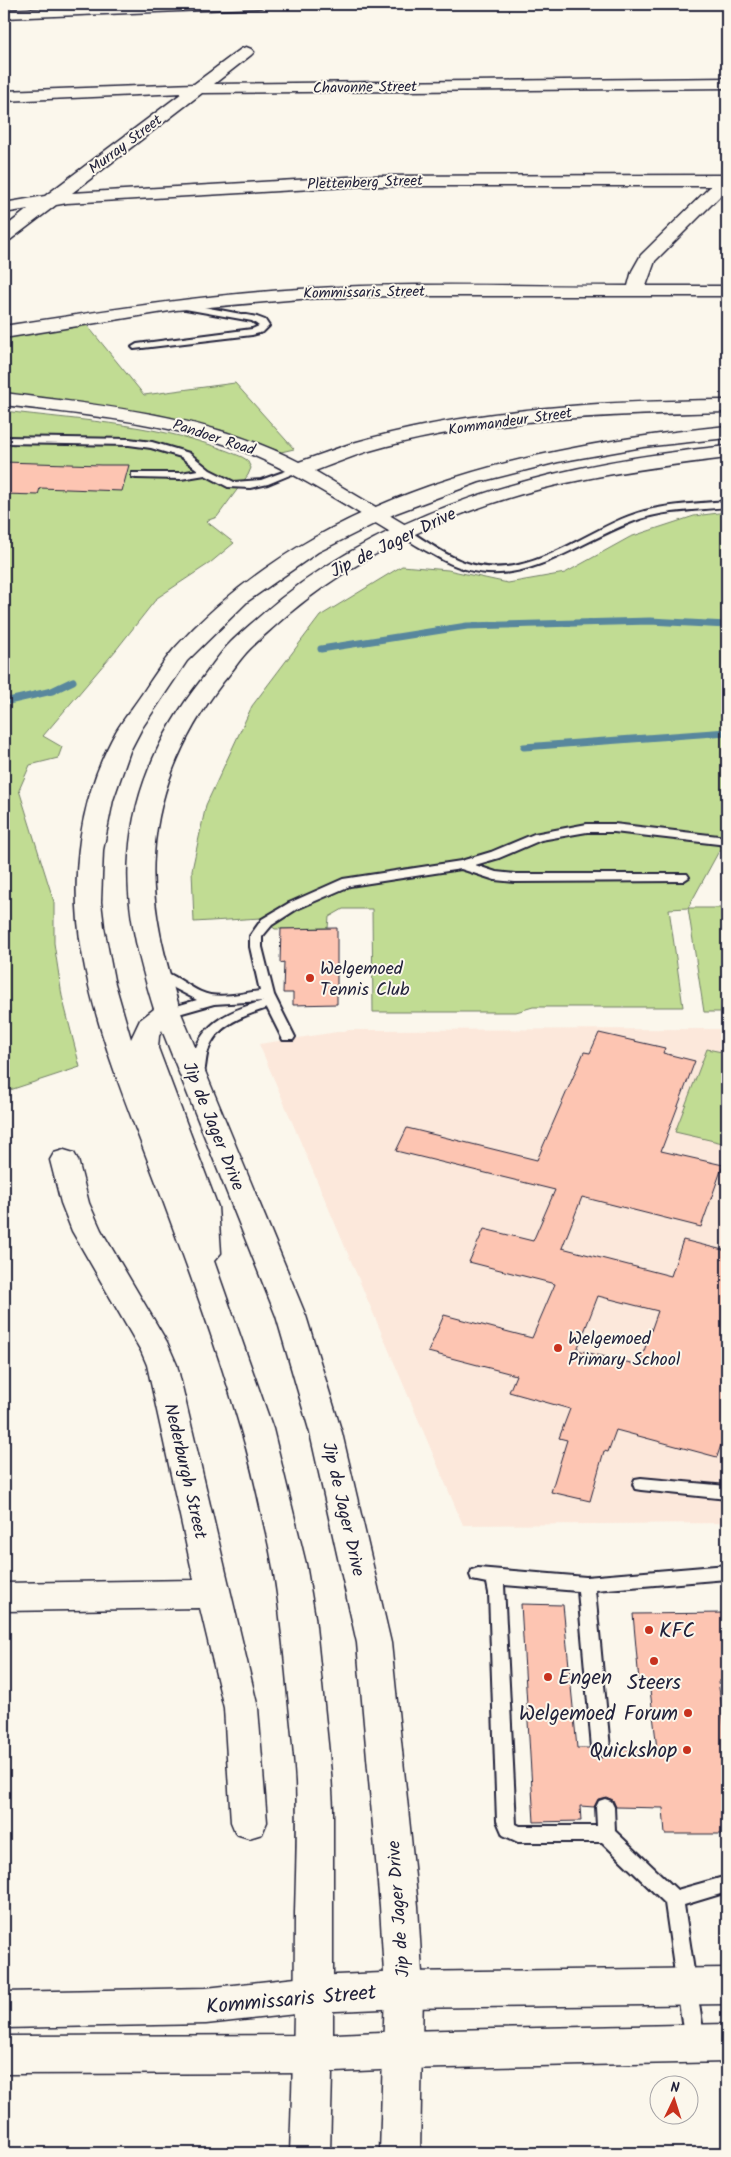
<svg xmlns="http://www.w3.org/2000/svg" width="731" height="2157" font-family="Kalam,sans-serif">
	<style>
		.built { fill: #fce8db }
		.green { fill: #c1dc93; stroke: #727f67 }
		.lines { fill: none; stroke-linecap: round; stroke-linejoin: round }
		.stream { stroke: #59879d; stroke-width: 7 }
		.building { fill: #fdc5b2; stroke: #22223b; fill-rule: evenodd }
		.service-casing { stroke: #22223b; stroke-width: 4 }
		.minor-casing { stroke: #22223b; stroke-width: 3 }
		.secondary-casing { stroke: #22223b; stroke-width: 3 }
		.service { fill: #fbf7ec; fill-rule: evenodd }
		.minor { fill: #fbf7ec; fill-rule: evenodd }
		.secondary { fill: #fbf7ec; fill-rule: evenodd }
		.poi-dot { fill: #c8321e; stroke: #fbf7ec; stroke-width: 2 }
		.labels { text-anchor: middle; stroke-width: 4; stroke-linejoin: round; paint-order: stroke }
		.far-street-label { font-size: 15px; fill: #22223b; stroke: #fbf7ec }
		.street-label { font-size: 18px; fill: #22223b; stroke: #fbf7ec }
		.poi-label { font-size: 18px; fill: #22223b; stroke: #fbf7ec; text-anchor: start }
		.near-poi-label { font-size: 21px; fill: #22223b; stroke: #fbf7ec; text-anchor: start }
		.near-street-label { font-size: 21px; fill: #22223b; stroke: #fbf7ec }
	</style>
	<rect width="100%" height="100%" fill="#fbf7ec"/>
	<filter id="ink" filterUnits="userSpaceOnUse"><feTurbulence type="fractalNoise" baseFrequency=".02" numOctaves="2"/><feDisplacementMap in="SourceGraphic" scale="10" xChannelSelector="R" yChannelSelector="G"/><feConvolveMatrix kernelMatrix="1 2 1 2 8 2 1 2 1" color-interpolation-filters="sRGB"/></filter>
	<g filter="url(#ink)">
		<!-- built -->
		<polygon class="built" points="727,1029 727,1523 463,1525 259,1044 350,1030"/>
		<!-- green -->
		<g class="green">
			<polygon points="86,324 144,395 235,383 294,449 281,452 228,432 155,414 4,393 4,337"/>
			<path d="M4,411C83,421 168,424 242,457L247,460L251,468L248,475L217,517L206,521L234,543L210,563L157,598L116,650L43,736L62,747L58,758L30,765L19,790L54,902V943L62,996L80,1067L4,1092Z"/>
			<polygon points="727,512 727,851 719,851 688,908 727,908 727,1012 704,1012 688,908 669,909 683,1007 533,1007 516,1012 373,1012 372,909 343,909 329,917 328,928 275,929 261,918 194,922 192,870 206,805 252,706 320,616 402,566 448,570 508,583 565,573 630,537 694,516"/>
			<polygon points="707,1049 727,1053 727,1144 675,1132"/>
		</g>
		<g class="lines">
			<!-- stream -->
			<g class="stream">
				<polyline points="321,649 467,626 650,621 727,625"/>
				<polyline points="4,702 52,691 73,681"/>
				<polyline points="524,747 727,732"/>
			</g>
		</g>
		<!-- building -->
		<g class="building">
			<polygon points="4,462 101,465 129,465 122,491 40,488 38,495 4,494"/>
			<polygon points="337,928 337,1004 293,1005 293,993 283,993 284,962 280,963 281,929"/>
			<path d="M599,1033L665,1048L663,1053L695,1061L661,1151L723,1165L701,1227L582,1197L562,1248L671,1276L683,1240L727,1251V1427L717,1457L616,1430L608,1452L604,1451L590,1501L551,1492L567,1440L559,1438L570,1409L509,1392L516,1375L428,1352L444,1315L532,1338L555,1284L469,1262L484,1229L533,1241L555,1190L396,1151L407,1128L537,1160L584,1052L590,1053ZM598,1296L658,1311L639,1365L577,1350Z"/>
			<polygon points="521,1604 563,1605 577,1748 590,1748 593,1755 600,1758 608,1756 612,1749 657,1749 649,1681 639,1681 633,1614 727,1613 727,1681 718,1681 727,1744 727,1834 665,1834 663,1808 616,1807 613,1800 606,1797 598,1799 594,1807 580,1806 581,1821 534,1822"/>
		</g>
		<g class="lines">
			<defs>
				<g id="service">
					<polygon points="177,302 257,317 265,320 269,326 263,332 252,335 134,349 132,347 137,344 252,329 259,326 252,321 174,307 172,305"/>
					<polygon points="4,437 129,439 152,442 189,453 210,470 234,482 261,480 297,467 302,470 268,484 250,488 228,487 205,475 181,479 136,478 132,477 132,473 181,473 198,470 181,457 151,448 129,445 4,443"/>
					<path d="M727,501V507C698,510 668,510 640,519C568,544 513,603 434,555C423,549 407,541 399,532L404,529L408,530C426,541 444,555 464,562C523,584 577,536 629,516C660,504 694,504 727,501Z"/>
					<path d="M587,824H614L727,837V845L614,832H587L541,840L499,858L475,865L496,872L515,874H687L689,877L683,881L515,882L495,880L461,869L350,886L297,909L272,925L262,937V947L274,995L295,1037L293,1040H283L267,1008C243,1016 216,1025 208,1051C205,1060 206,1071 202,1078H192C189,1072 191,1062 193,1056C203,1021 232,1010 263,1001L214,1004L168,1017L163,1016L161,1013L163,1010L197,1000L151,976L149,973L151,970C165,966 188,987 201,992C218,1000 242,993 260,991L250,947V936L262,919L289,903L343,879L461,861L491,852L534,834Z"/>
					<polygon points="641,1478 727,1486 727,1499 641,1490 635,1489 633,1484 635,1479"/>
					<polygon points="727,1565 727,1579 595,1590 610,1748 607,1754 601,1756 595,1754 592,1748 578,1591 504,1585 516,1824 520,1826 597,1826 596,1807 599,1801 605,1799 611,1801 614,1807 615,1831 677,1890 727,1876 727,1892 684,1905 705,2043 702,2050 695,2052 688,2050 685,2043 665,1903 602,1842 518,1842 503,1835 497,1821 489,1593 487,1583 472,1580 470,1575 472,1570 478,1568 586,1577"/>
				</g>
				<g id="minor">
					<polygon points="151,4 264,4 262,7 257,8 4,18 4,10"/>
					<path d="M246,47L251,49L254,52L251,55L214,84L727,78V88L202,93L72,193L364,176L727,175V189L655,261L646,286H727V296H389L300,299L176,310L4,338V326C102,311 200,295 300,289C409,282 519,286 628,286L632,271L641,255L711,186H364L67,203L56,205L10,240L4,241V228L28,209L4,213V203L45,196L182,93L4,101V91L194,84L241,49Z"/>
					<path d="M4,393C104,406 208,415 299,462C317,456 335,449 353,443C473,408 603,401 727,400V412C608,415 484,418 369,451C350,457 333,464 315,471L411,528L415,532L411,536L404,538L397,536C345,505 294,471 238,449C163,421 82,415 4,405Z"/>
					<polygon points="64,1150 74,1153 78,1160 89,1203 101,1230 167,1342 177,1365 258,1708 267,1822 262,1834 249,1838 236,1834 231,1822 224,1708 200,1608 4,1611 4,1583 194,1580 147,1365 141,1351 72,1231 61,1203 50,1160 54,1153"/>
					<polygon points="727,1968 727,2004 404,2008 314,2012 206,2024 4,2028 4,1992 206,1988 314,1976 404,1972"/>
					<polygon points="727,2024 727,2062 403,2069 313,2073 4,2074 4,2036 313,2035 403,2031"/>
				</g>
				<path id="secondary" d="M727,426V438L643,447L558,462L479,482L396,513L318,552L248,601L187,661L142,728L130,751L113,800L103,850L101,902L104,927L114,980L131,1039L140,1020L154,1009C139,960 125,908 129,856C133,790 161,731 202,679C211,667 220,653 231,642C240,633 250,625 259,617C386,504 562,462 727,446V458C678,464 629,470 581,480C472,501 359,550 276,625C266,634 255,643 246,653C238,662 231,673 223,682C184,733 158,790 154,855C150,908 166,962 181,1013L306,1316L342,1433L391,1643L418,1906L423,1990L420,2153H380L385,1990L380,1906L357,1643L310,1433L276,1316L162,1030L159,1036L158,1048L218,1207L221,1253L214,1261L273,1429L306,1564L315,1617L331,1773L333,1808V2034L330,2153H290C293,2073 295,1993 295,1913C296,1870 298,1826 296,1782C294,1746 289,1710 286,1674C281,1626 277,1580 266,1533C258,1498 251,1462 240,1427C217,1347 188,1268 159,1190C130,1112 96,1034 82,952C69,877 79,796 117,730C125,717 134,706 142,694C152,679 162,663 174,649C316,492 525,447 727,426Z"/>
			</defs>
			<!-- service casing -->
			<use href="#service" class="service-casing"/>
			<!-- minor casing -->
			<use href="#minor" class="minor-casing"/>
			<!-- secondary casing -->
			<use href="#secondary" class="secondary-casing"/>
			<!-- service -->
			<use href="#service" class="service"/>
			<!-- minor -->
			<use href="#minor" class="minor"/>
			<!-- secondary -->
			<use href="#secondary" class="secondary"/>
		</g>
	</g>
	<!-- markers -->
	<g class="poi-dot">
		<circle cx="310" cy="978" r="5"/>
		<circle cx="558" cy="1348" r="5"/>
		<circle cx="649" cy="1630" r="5"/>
		<circle cx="654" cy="1661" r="5"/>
		<circle cx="548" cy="1677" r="5"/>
		<circle cx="688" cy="1713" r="5"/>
		<circle cx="687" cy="1750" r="5"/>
	</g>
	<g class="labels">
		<!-- far-street labels -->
		<g class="far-street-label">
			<text transform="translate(365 87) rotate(-1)" y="5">Chavonne Street</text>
			<text transform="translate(125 144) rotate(-37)" y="5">Murray Street</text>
			<text transform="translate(365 182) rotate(-2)" y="5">Plettenberg Street</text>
			<text transform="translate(364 292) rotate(-1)" y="5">Kommissaris Street</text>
			<text transform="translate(510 421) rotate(-8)" y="5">Kommandeur Street</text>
			<text transform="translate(214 437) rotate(18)" y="5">Pandoer Road</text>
		</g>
		<!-- street labels -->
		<g class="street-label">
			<text transform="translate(393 542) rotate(-26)" y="6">Jip de Jager Drive</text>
			<text transform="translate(214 1126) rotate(68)" y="6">Jip de Jager Drive</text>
			<text transform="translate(186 1471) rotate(77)" y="6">Nederburgh Street</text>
			<text transform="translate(344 1509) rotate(77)" y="6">Jip de Jager Drive</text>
			<text transform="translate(398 1909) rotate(-94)" y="6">Jip de Jager Drive</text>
		</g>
		<!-- poi labels -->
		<g class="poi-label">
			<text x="320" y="974">Welgemoed<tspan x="320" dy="21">Tennis Club</tspan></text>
			<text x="568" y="1344">Welgemoed<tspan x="568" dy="21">Primary School</tspan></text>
		</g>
		<!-- near-poi labels -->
		<g class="near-poi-label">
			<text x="659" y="1637">KFC</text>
			<text x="558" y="1684">Engen</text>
			<text x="654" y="1689" text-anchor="middle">Steers</text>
			<text x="678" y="1720" text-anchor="end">Welgemoed Forum</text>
			<text x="677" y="1757" text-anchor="end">Quickshop</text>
		</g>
		<!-- near-street labels -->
		<g class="near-street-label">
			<text transform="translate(291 1999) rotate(-5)" y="7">Kommissaris Street</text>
		</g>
	</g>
	<!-- margin -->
	<rect width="731" height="2157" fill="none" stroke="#fbf7ec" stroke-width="20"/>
	<rect x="10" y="10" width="711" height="2137" fill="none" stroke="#22223b" stroke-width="2" filter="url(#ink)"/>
	<!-- north arrow -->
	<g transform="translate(674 2100) rotate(4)"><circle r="24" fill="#fbf7ec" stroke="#a4a2a5"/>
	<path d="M0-4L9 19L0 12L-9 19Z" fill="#c8321e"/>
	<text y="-8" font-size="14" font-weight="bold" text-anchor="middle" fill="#22223b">N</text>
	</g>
</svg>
